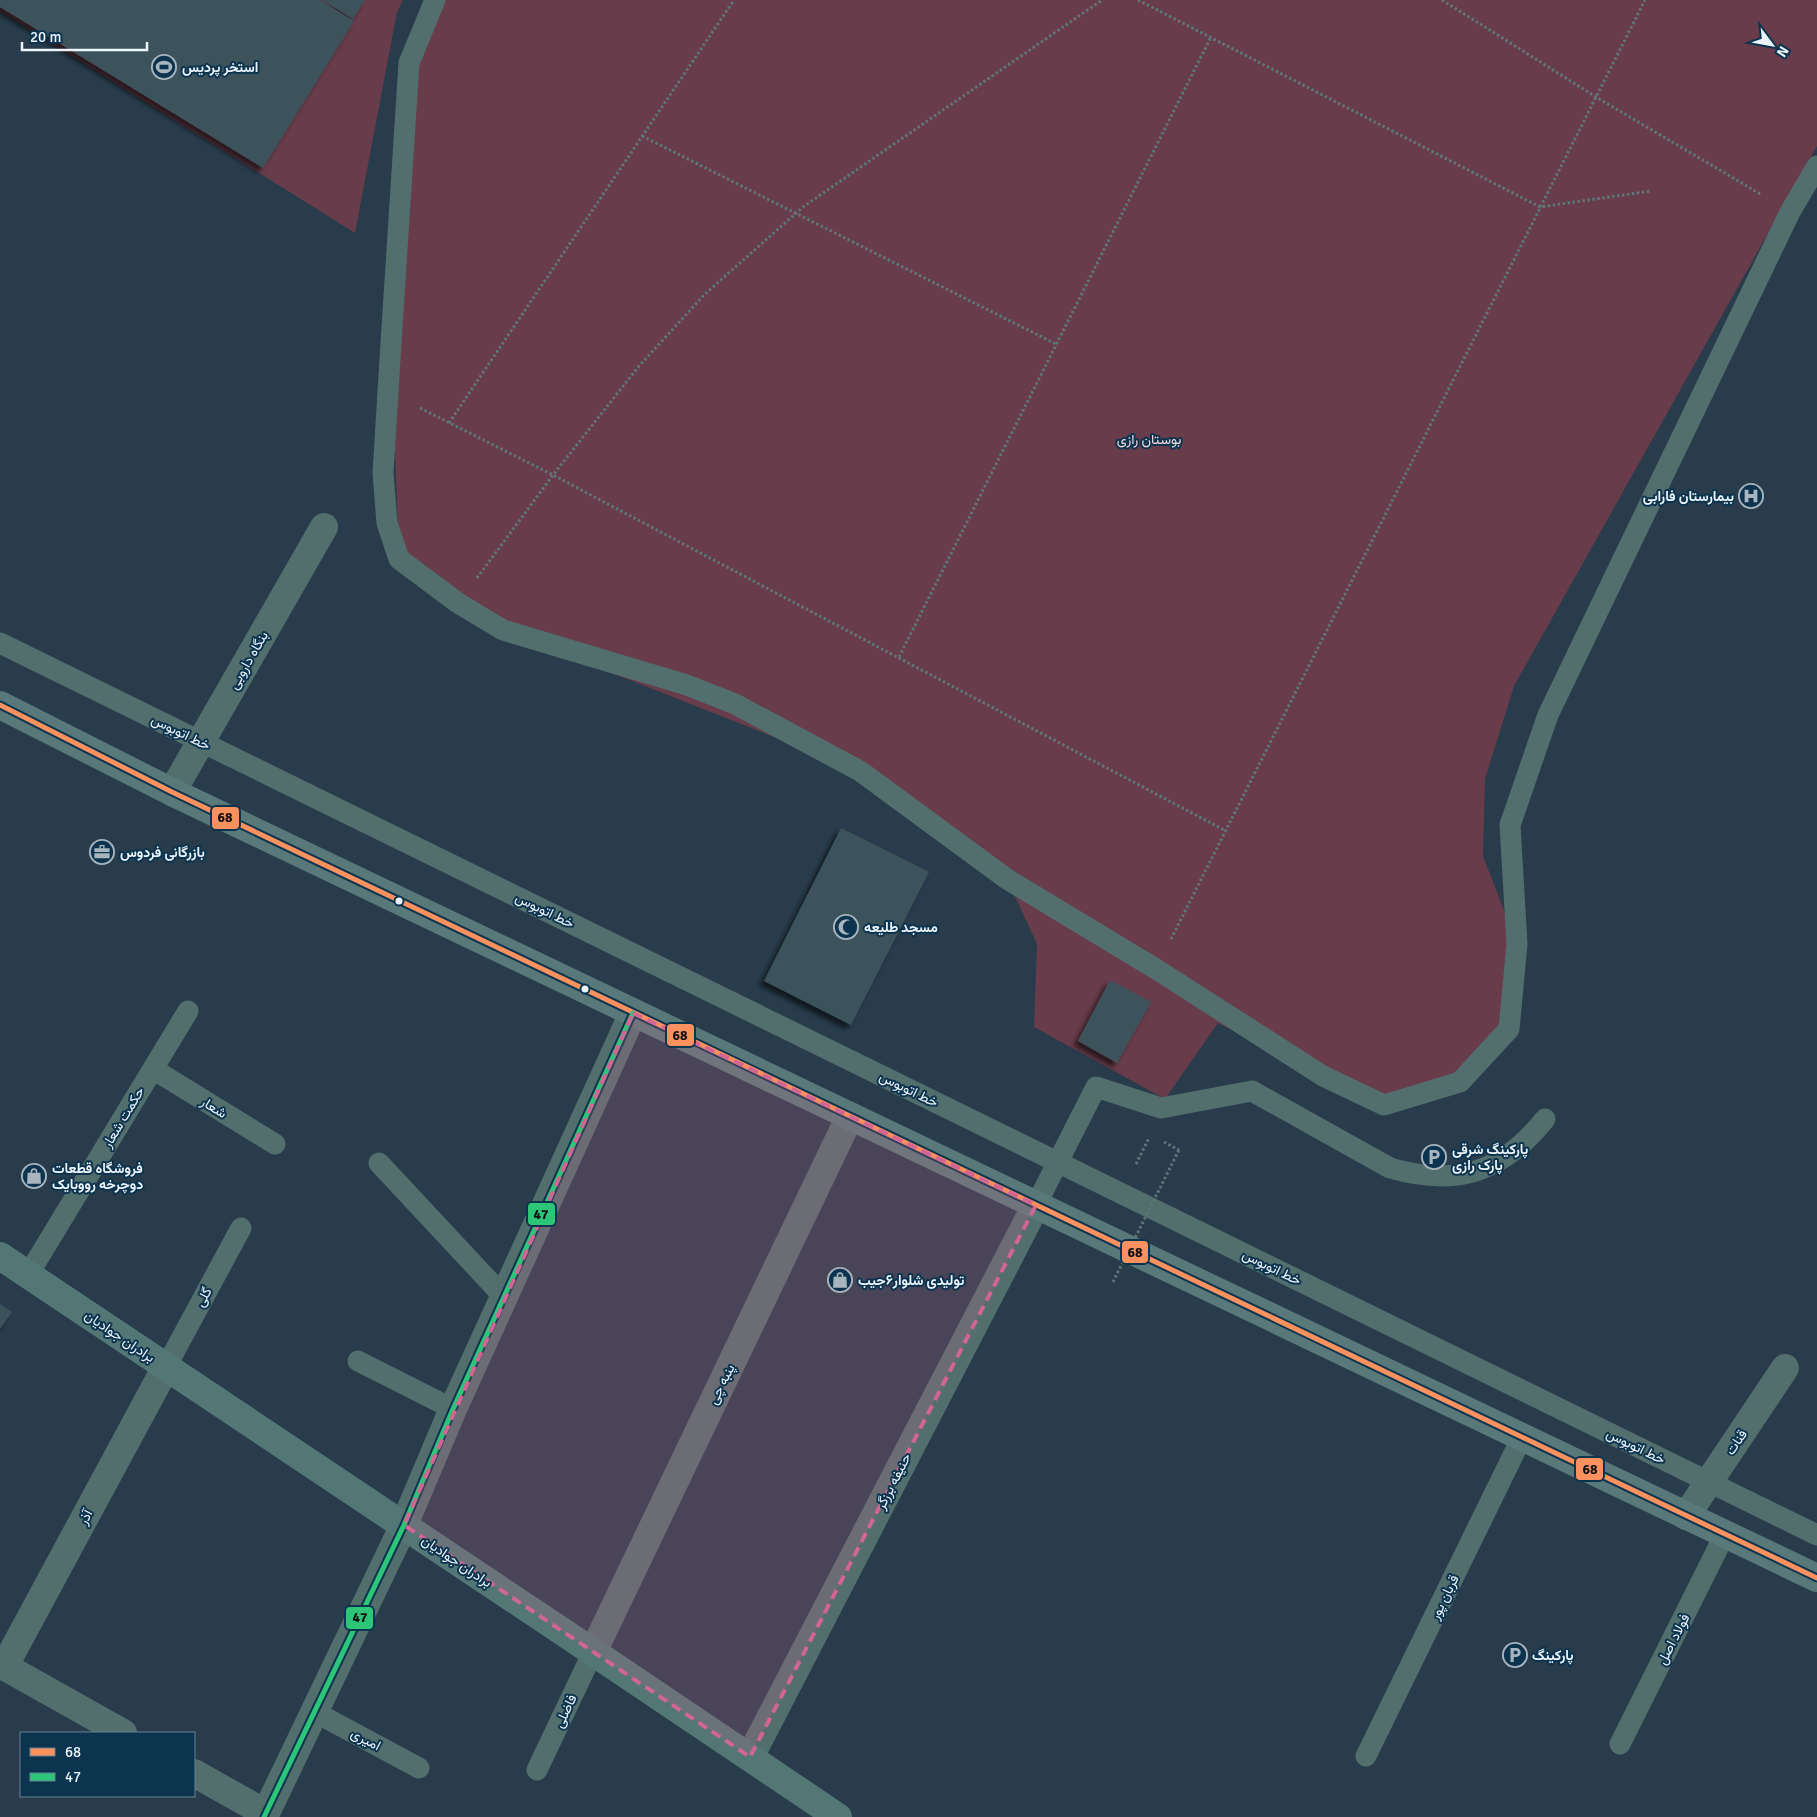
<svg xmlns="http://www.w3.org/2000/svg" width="1817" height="1817" font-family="Signika,Vazirmatn,sans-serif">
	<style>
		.green { fill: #683c4a }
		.building { fill: #3d535c; filter: url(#shadow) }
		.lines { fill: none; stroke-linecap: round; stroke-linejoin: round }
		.path { stroke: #607577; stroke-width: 3; stroke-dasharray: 2.5 2.5; stroke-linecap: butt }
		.lane { stroke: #526e6d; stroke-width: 21 }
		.street { stroke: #526e6d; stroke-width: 28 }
		.secondary { stroke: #527775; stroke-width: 28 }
		.primary { stroke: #587879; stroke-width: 28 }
		.path-bridge { stroke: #607577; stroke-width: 3; stroke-dasharray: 2.5 2.5; stroke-linecap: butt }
		.bus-1-casing { stroke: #0d344f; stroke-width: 9 }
		.bus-2-casing { stroke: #0d344f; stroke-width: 9 }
		.bus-1 { stroke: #fa915f; stroke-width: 5 }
		.bus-2 { stroke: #2dc577; stroke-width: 5 }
		.marked { fill: #d16593; fill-opacity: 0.2; stroke: #d16593; stroke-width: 4; stroke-dasharray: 10 6; stroke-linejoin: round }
		.bus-dot { fill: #edf5fc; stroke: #0d344f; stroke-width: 2 }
		.labels { text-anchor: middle; stroke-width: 4; stroke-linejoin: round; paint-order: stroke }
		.poi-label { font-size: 14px; font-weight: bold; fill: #edf5fc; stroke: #0d344f; text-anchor: start }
		.park-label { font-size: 14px; fill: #f2d7dd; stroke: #0d344f }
		.street-label { font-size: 14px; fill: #edf5fc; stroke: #0d344f }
		.line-badge { stroke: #0d344f; stroke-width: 2 }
		.pale-badge-label { font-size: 14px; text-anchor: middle; font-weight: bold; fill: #111 }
	</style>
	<defs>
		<filter id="shadow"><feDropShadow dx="-4.5" dy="4.5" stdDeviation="2.5" flood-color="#0009"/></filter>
	</defs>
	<rect width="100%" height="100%" fill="#283c4b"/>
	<!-- green -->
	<g class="green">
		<polygon points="0,0 403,0 397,12 355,233 0,11"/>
		<polygon points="435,0 1817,0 1817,146 1514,686 1485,779 1483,856 1517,944 1509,1029 1460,1082 1384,1105 1323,1076 1218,1023 1165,1099 1034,1027 1037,944 1007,879 860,771 503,630 399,559 391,343 409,63"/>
	</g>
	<!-- building -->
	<g class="building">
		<polygon points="0,0 320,0 354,21 263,168 0,7"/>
		<polygon points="322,0 365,0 353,19"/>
		<polygon points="841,828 929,872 851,1025 764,981"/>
		<polygon points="1110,980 1151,1002 1117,1063 1078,1041"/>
		<polygon points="0,1304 12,1312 0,1329"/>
	</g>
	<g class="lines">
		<!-- path -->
		<g class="path">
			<polyline points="1138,0 1540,207 1651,191"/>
			<polyline points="1442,0 1596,97 1762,195"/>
			<polyline points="642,136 1056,344"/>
			<polyline points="420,408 553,475 1226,831"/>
			<polyline points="449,423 734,0"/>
			<polyline points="477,578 553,475 639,366 705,294 803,207 1102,0"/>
			<polyline points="899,657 1211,37"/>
			<polyline points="1171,939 1645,0"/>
			<polyline points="1164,1142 1179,1150"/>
			<polyline points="1136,1164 1149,1138"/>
		</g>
		<!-- lane -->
		<g class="lane">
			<polyline points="435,0 409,63 391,343 383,473 387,523 399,559 458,603 503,630 687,685 735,704 860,771 1007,879 1156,969 1323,1076 1384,1105 1460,1082 1509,1029 1517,944 1510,825 1548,715 1790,212 1817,166"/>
			<polyline points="0,643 1817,1535"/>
			<polyline points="153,1069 275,1144"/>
			<polyline points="379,1163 504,1297"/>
			<path d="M1036,1205L1096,1087L1161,1108L1252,1091L1390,1168C1456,1187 1502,1173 1545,1119"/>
			<polyline points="28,1275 188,1011"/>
			<polyline points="358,1361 453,1409"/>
			<polyline points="166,1367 241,1228"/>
			<polyline points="313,1711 419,1768"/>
			<polyline points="1620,1744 1725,1534"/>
			<polyline points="1366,1756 1522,1437"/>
			<polyline points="537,1770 593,1652"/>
		</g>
		<!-- street -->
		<g class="street">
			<polyline points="172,792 324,527"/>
			<polyline points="1686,1516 1785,1368"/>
			<polyline points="593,1652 850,1116"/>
			<polyline points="0,1664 123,1733"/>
			<polyline points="4,1667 166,1367"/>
			<polyline points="750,1757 1036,1205"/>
			<polyline points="194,1773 265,1813"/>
			<polyline points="264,1817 404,1525 453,1409 633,1013"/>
		</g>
		<!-- secondary -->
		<polyline class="secondary" points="0,1256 593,1652 838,1817"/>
		<!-- primary -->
		<polyline class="primary" points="0,705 172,792 1817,1578"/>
		<!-- path-bridge -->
		<polyline class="path-bridge" points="1113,1282 1179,1150"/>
		<defs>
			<polyline id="bus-1" points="0,705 172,792 1817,1578"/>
			<polyline id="bus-2" points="264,1817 404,1525 453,1409 633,1013"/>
		</defs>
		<!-- bus-1 casing -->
		<use href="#bus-1" class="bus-1-casing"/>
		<!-- bus-2 casing -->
		<use href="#bus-2" class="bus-2-casing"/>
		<!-- bus-1 -->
		<use href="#bus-1" class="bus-1"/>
		<!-- bus-2 -->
		<use href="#bus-2" class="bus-2"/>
	</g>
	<!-- marked area -->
	<path class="marked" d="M633,1013L1036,1205L750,1757L404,1525Z"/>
	<!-- icons -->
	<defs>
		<symbol id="stadium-ring" viewBox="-11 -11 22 22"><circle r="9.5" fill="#0d344f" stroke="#a8b4be" stroke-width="1.5"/><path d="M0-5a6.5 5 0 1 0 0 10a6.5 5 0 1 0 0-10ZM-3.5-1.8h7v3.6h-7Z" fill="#a8b4be"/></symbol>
		<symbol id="hospital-ring" viewBox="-11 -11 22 22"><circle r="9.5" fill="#0d344f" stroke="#a8b4be" stroke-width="1.5"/><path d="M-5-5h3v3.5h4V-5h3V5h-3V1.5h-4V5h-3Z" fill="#a8b4be"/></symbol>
		<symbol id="office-ring" viewBox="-11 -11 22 22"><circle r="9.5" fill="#0d344f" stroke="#a8b4be" stroke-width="1.5"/><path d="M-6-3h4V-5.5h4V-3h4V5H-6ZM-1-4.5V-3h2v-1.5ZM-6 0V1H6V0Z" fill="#a8b4be"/></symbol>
		<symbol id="mosque-ring" viewBox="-11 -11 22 22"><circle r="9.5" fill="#0d344f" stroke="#a8b4be" stroke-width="1.5"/><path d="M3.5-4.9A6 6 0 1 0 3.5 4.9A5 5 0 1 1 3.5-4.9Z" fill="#a8b4be"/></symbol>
		<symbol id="parking-ring" viewBox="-11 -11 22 22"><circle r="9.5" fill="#0d344f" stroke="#a8b4be" stroke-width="1.5"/><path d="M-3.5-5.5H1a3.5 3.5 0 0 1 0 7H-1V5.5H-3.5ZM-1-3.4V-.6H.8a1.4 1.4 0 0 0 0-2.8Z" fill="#a8b4be"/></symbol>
		<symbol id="shop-ring" viewBox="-11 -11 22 22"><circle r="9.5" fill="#0d344f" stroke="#a8b4be" stroke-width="1.5"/><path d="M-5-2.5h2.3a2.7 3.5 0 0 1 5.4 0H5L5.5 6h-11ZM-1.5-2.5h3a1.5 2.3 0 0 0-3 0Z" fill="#a8b4be"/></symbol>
	</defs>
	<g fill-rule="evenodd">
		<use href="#stadium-ring" x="150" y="53" width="28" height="28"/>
		<use href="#hospital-ring" x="1737" y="482" width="28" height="28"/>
		<use href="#office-ring" x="88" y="838" width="28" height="28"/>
		<use href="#mosque-ring" x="832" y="913" width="28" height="28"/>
		<use href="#parking-ring" x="1420" y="1143" width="28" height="28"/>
		<use href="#shop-ring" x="20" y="1162" width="28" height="28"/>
		<use href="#shop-ring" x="826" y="1266" width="28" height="28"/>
		<use href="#parking-ring" x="1501" y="1641" width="28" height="28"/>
	</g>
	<!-- markers -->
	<g class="bus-dot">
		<circle cx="399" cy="901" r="4.5"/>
		<circle cx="585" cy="989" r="4.5"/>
	</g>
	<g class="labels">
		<!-- poi labels -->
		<g class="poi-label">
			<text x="182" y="72">استخر پردیس</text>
			<text x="1734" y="501" text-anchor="end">بیمارستان فارابی</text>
			<text x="120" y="857">بازرگانی فردوس</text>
			<text x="864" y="932">مسجد طلیعه</text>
			<text x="1452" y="1154">پارکینگ شرقی<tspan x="1452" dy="16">پارک رازی</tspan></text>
			<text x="52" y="1173">فروشگاه قطعات<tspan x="52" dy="16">دوچرخه رووبایک</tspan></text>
			<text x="858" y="1285">تولیدی شلوار۶جیب</text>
			<text x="1532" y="1660">پارکینگ</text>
		</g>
		<!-- park labels -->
		<g class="park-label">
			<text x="1149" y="444">بوستان رازی</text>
		</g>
		<!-- street labels -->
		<g class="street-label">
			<text transform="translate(248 660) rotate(-60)" y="5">بنگاه داروبی</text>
			<text transform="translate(181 732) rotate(26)" y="5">خط اتوبوس</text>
			<text transform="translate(545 910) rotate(26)" y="5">خط اتوبوس</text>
			<text transform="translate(909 1089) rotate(26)" y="5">خط اتوبوس</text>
			<text transform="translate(214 1107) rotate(32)" y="5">شعار</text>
			<text transform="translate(123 1117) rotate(-59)" y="5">حکمت شعار</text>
			<text transform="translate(1272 1267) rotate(26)" y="5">خط اتوبوس</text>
			<text transform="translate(203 1297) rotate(-62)" y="5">گلی</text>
			<text transform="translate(120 1336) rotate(34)" y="5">برادران جوادیان</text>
			<text transform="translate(721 1384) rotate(-64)" y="5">پنبه چی</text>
			<text transform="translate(1736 1442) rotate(-56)" y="5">قنات</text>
			<text transform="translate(1636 1446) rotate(26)" y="5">خط اتوبوس</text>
			<text transform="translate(893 1481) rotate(-63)" y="5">حنیفه برزگر</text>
			<text transform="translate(85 1517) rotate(-62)" y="5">آذر</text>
			<text transform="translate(457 1561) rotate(34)" y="5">برادران جوادیان</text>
			<text transform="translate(1444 1597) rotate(-64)" y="5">قربان پور</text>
			<text transform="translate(1673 1639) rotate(-63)" y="5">فولاد اصل</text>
			<text transform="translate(565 1711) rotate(-65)" y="5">فاضلی</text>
			<text transform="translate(366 1739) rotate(28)" y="5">امیری</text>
		</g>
	</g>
	<g class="line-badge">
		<rect x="211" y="806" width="29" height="24" rx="5" fill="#fa915f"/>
		<rect x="666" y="1023" width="29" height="24" rx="5" fill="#fa915f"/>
		<rect x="527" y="1202" width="29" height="24" rx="5" fill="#2dc577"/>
		<rect x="1121" y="1240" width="28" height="24" rx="5" fill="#fa915f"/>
		<rect x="1575" y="1457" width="29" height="24" rx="5" fill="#fa915f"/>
		<rect x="345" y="1606" width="29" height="24" rx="5" fill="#2dc577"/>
	</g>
	<g class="pale-badge-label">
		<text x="225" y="822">68</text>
		<text x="680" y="1040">68</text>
		<text x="541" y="1219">47</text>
		<text x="1135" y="1257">68</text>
		<text x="1590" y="1474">68</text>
		<text x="360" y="1622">47</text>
	</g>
	<!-- legend -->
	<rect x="20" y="1732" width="175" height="65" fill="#0d344f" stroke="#678194"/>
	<rect x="30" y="1748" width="25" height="8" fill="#fa915f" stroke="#678194"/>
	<text x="65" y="1757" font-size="15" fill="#edf5fc">68</text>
	<rect x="30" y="1773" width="25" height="8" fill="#2dc577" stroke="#678194"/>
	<text x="65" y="1782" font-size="15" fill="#edf5fc">47</text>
	<!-- north arrow -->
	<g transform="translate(1772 45) rotate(122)" stroke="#0d344f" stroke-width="4" paint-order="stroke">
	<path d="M0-4L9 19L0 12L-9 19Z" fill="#edf5fc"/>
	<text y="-8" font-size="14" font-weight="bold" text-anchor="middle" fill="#edf5fc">N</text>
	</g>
	<!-- scale -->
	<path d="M22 42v8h125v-8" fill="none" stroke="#edf5fc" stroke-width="2.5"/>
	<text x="30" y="42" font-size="15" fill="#edf5fc" stroke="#0d344f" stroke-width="4" paint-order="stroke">20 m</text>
</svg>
